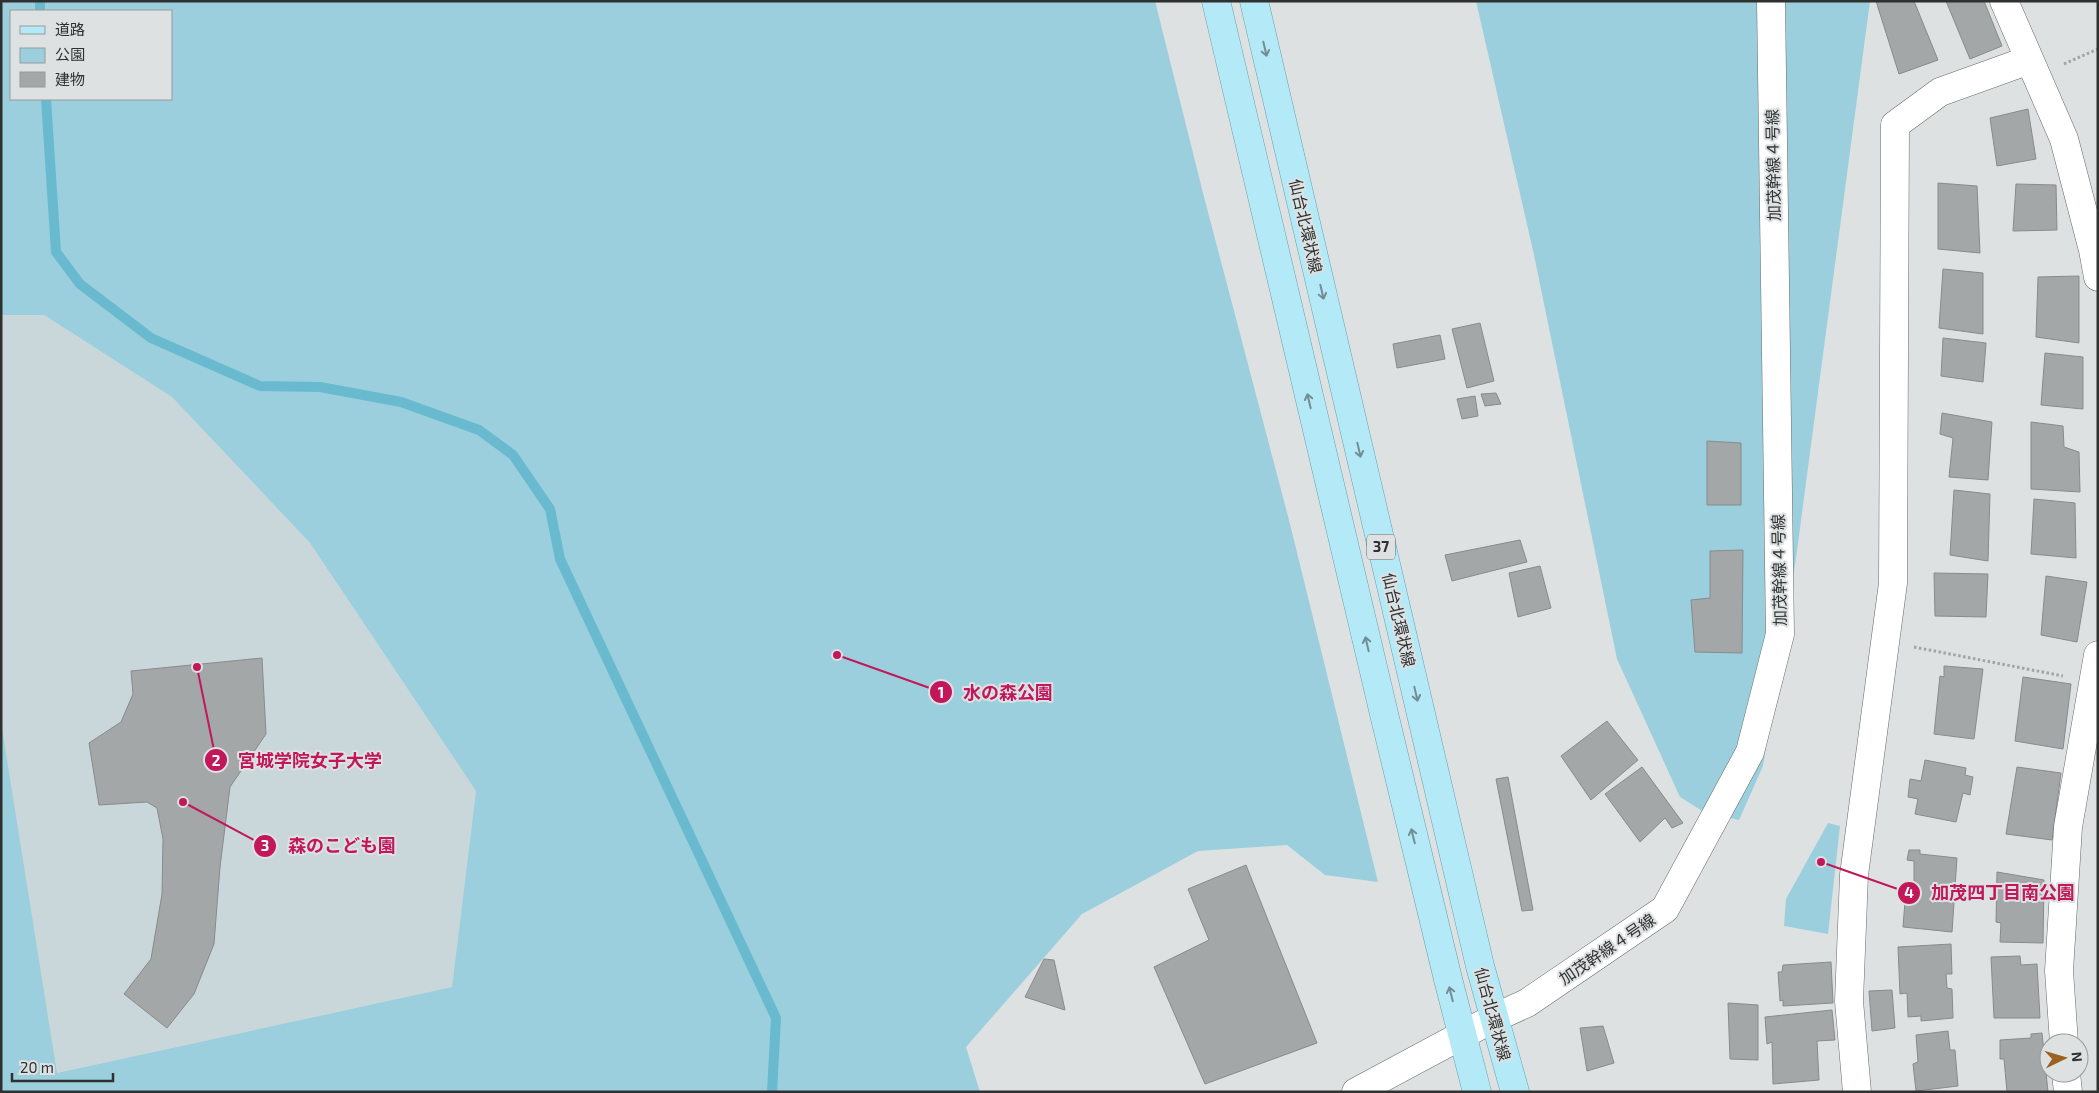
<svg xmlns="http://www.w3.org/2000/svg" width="2099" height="1093" font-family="'Exo 2','Noto Sans JP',sans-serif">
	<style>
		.built { fill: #cad7da }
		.green { fill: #9bcfdd; fill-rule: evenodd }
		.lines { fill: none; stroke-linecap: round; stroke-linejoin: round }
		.stream { stroke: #69bacf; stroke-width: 10 }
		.building { fill: #a3a7a8; stroke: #878b8c }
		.street-casing { stroke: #676b6c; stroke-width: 29 }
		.secondary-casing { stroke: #676b6c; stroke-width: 29 }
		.primary-casing { stroke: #65a0ae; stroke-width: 29 }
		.path { stroke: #a1a4a5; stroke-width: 3; stroke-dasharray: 2.5 2.5; stroke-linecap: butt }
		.street { stroke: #fff; stroke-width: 28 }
		.secondary { stroke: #fff; stroke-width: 28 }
		.primary { stroke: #b4eaf7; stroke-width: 28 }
		.oneway { stroke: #728e94 }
		.labels { text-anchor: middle; stroke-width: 4; stroke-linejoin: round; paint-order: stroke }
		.shield { fill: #dde1e2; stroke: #636666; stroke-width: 1 }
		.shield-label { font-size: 15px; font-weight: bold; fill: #2f3131 }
		.street-label { font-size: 16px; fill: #2f3131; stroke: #dde1e2 }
		.leader { fill: none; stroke: #c2185b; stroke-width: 2 }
		.callout-dot { fill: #c2185b; stroke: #dde1e2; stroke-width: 2 }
		.mark-label { font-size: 15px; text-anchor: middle; font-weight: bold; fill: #fff }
		.callout-label { font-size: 18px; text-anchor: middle; font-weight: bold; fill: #c2185b; stroke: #dde1e2; stroke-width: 4; stroke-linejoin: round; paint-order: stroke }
	</style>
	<rect width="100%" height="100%" fill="#dde1e2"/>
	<!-- built -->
	<polygon class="built" points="1,315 44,315 172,397 310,543 476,791 452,987 57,1073 1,1092"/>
	<!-- green -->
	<g class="green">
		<path d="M1,1H1155L1203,193L1290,524L1378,882L1325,875L1287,845L1198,851L1082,914L966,1047L980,1092H1V722L57,1073L452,987L476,791L310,543L172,397L44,315H1ZM11,11H171V99H11Z"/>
		<polygon points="1476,1 1870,1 1796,558 1763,766 1739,820 1704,812 1680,797 1617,659 1534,255"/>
		<polygon points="1828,823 1840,826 1828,934 1784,926 1786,899"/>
	</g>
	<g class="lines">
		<!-- stream -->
		<g class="stream">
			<polyline points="40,1 40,11"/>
			<polyline points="46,99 56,252 80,284 151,338 260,386 320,387 401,402 479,430 513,455 550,509 560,559 776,1018 772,1092"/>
		</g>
	</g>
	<!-- building -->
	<g class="building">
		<polygon points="1876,1 1914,1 1938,60 1899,74"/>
		<polygon points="1946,1 1984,1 2002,46 1970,59"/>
		<polygon points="2028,109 2036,159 1997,166 1990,118"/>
		<polygon points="1938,183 1977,186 1980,253 1938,249"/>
		<polygon points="2016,184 2056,185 2057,230 2013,231"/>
		<polygon points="1943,269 1983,273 1983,334 1939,328"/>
		<polygon points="2079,276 2079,343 2036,337 2038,277"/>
		<polygon points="1480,323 1494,381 1467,388 1452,329"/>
		<polygon points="1440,335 1445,359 1397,368 1393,344"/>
		<polygon points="1943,338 1986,343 1983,382 1941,376"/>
		<polygon points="2045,353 2083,357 2083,409 2041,405"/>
		<polygon points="1496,393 1501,404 1485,406 1481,394"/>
		<polygon points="1475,396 1478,416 1462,419 1457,399"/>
		<polygon points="1942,413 1992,422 1988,480 1949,477 1953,438 1940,434"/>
		<polygon points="2031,422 2063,426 2064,447 2079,452 2080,492 2031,489"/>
		<polygon points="1707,441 1741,443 1741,505 1707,505"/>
		<polygon points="1954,490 1990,494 1988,561 1950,555"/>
		<polygon points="2034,499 2075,503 2076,558 2031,554"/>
		<polygon points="1520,540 1527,562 1452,581 1445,555"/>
		<polygon points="1743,550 1742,653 1695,652 1691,600 1710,598 1710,551"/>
		<polygon points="1540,566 1551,608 1518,617 1509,573"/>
		<polygon points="1934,573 1988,574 1986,617 1935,616"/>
		<polygon points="2046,576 2087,582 2077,642 2041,635"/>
		<polygon points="262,658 266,734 230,787 220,867 214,944 194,994 167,1028 124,994 151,959 162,894 163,839 157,808 147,802 99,805 89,743 121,722 133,694 131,671"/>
		<polygon points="1944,666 1983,669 1974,739 1934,734 1940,676 1944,677"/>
		<polygon points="2023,677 2071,684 2063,749 2015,741"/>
		<polygon points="1607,721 1638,760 1591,800 1561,756"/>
		<polygon points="1925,760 1966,768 1965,775 1973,777 1970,795 1963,793 1956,822 1915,814 1918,799 1908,797 1910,779 1921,781"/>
		<polygon points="1642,767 1683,823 1672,828 1665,818 1640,842 1605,794"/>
		<polygon points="2017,767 2061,773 2052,840 2006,834"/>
		<polygon points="1508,777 1533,910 1522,911 1496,779"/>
		<polygon points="1909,850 1920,850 1920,854 1957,858 1952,932 1903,927 1906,888 1914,888 1914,861 1907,860"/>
		<polygon points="1246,865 1317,1043 1205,1084 1154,967 1209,940 1188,889"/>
		<polygon points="1997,872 2044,880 2043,943 2000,942 2001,923 1996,922"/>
		<polygon points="1951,944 1952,974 1946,974 1947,988 1952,989 1953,1018 1921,1021 1921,1016 1908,1017 1907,993 1900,994 1898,947"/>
		<polygon points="2020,956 2021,965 2037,964 2040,1018 1994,1018 1991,957"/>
		<polygon points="1044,959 1054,960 1065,1010 1025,997"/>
		<polygon points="1831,962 1833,1003 1783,1006 1783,1000 1780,1001 1778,972 1782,972 1783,965"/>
		<polygon points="1892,990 1895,1028 1872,1031 1869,991"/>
		<polygon points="1728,1003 1758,1005 1758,1060 1730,1059"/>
		<polygon points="1832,1010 1835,1040 1817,1041 1819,1080 1773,1084 1772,1042 1767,1044 1765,1017"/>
		<polygon points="1603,1026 1614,1063 1587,1071 1580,1028"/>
		<polygon points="1948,1031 1950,1050 1955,1050 1958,1086 1916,1091 1913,1064 1918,1062 1916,1035"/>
		<polygon points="2042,1033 2048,1092 2007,1092 2004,1059 2000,1059 2000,1040 2031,1038 2031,1034"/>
	</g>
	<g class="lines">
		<defs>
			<g id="street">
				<polyline points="2004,1 2064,139 2093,250 2098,277"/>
				<polyline points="1494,1018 1527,1003 1665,909 1750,752 1780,634 1771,1"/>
				<polyline points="2064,1043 2059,971 2068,827 2098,655"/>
				<polyline points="2066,1073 2068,1092"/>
				<polyline points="1857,1092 1849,1001 1854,875 1893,583 1895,125 1940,92 2029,60"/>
			</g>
			<polyline id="secondary" points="1356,1092 1494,1018"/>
			<g id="primary">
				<polyline points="1216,1 1385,718 1448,979 1477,1092"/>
				<polyline points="1254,1 1480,966 1515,1092"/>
			</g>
		</defs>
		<!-- street casing -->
		<use href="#street" class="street-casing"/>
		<!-- secondary casing -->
		<use href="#secondary" class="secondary-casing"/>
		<!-- primary casing -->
		<use href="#primary" class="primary-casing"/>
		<!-- path -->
		<g class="path">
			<polyline points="2064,64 2098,49"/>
			<polyline points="1914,647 2063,676"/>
		</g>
		<!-- street -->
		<use href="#street" class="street"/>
		<!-- secondary -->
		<use href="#secondary" class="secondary"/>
		<!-- primary -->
		<use href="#primary" class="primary"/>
	</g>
	<!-- one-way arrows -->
	<defs><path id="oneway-shaft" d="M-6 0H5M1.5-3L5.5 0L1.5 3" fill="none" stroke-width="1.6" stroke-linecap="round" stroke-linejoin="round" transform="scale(1.25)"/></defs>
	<g class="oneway">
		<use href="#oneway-shaft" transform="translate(1265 49) rotate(77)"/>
		<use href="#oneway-shaft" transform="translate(1322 292) rotate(77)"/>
		<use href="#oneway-shaft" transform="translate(1309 401) rotate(-103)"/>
		<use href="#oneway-shaft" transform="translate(1359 450) rotate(77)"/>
		<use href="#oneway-shaft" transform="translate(1367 644) rotate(-103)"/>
		<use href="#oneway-shaft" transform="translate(1416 694) rotate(77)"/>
		<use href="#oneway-shaft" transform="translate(1413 836) rotate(-104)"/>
		<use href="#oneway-shaft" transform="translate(1451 994) rotate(-104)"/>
	</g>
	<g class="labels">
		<!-- shield labels -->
		<rect class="shield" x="1367" y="534.5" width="28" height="25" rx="4"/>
		<g class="shield-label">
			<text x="1381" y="552">37</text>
		</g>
		<!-- street labels -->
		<g class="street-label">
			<text transform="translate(1773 165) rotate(-91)" y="6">加茂幹線４号線</text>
			<text transform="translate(1306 226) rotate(77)" y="6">仙台北環状線</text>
			<text transform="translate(1779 570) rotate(-91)" y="6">加茂幹線４号線</text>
			<text transform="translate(1399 620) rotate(77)" y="6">仙台北環状線</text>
			<text transform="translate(1607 949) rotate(-34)" y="6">加茂幹線４号線</text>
			<text transform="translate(1493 1014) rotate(75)" y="6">仙台北環状線</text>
		</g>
	</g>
	<!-- callouts -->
	<path class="leader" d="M837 655L941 692M197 667L216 760M183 802L265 846M1821 862L1909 893"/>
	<g class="callout-dot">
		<circle cx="837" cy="655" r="5"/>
		<circle cx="197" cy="667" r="5"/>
		<circle cx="183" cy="802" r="5"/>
		<circle cx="1821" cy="862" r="5"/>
		<circle cx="941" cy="692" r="12"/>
		<circle cx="216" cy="760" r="12"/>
		<circle cx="265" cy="846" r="12"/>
		<circle cx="1909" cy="893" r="12"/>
	</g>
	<g class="mark-label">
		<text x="941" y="698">1</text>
		<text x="216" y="766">2</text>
		<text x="265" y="851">3</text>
		<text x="1909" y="898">4</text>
	</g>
	<g class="callout-label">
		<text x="1008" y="699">水の森公園</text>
		<text x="310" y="767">宮城学院女子大学</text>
		<text x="342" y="852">森のこども園</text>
		<text x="2003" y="899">加茂四丁目南公園</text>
	</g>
	<!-- border -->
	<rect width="2099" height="1093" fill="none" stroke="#2f3131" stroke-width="5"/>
	<!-- legend -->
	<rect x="10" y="10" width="162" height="90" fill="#dde1e2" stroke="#979b9b"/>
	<rect x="20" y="26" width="25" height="8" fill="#b4eaf7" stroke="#979b9b"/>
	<text x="55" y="35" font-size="15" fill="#2f3131">道路</text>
	<rect x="20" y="48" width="25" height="15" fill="#9bcfdd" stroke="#979b9b"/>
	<text x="55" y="60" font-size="15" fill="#2f3131">公園</text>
	<rect x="20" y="72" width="25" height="15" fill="#a3a7a8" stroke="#979b9b"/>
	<text x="55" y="85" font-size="15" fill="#2f3131">建物</text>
	<!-- north arrow -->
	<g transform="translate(2064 1058) rotate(85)"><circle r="24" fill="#dde1e2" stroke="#979b9b"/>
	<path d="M0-4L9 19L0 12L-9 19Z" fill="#9c6320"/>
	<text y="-8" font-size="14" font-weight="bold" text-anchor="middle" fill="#2f3131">N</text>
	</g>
	<!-- scale -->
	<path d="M12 1073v8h101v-8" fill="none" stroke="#2f3131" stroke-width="2.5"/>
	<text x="20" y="1073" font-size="15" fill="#2f3131" stroke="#dde1e2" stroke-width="4" paint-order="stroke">20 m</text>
</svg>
